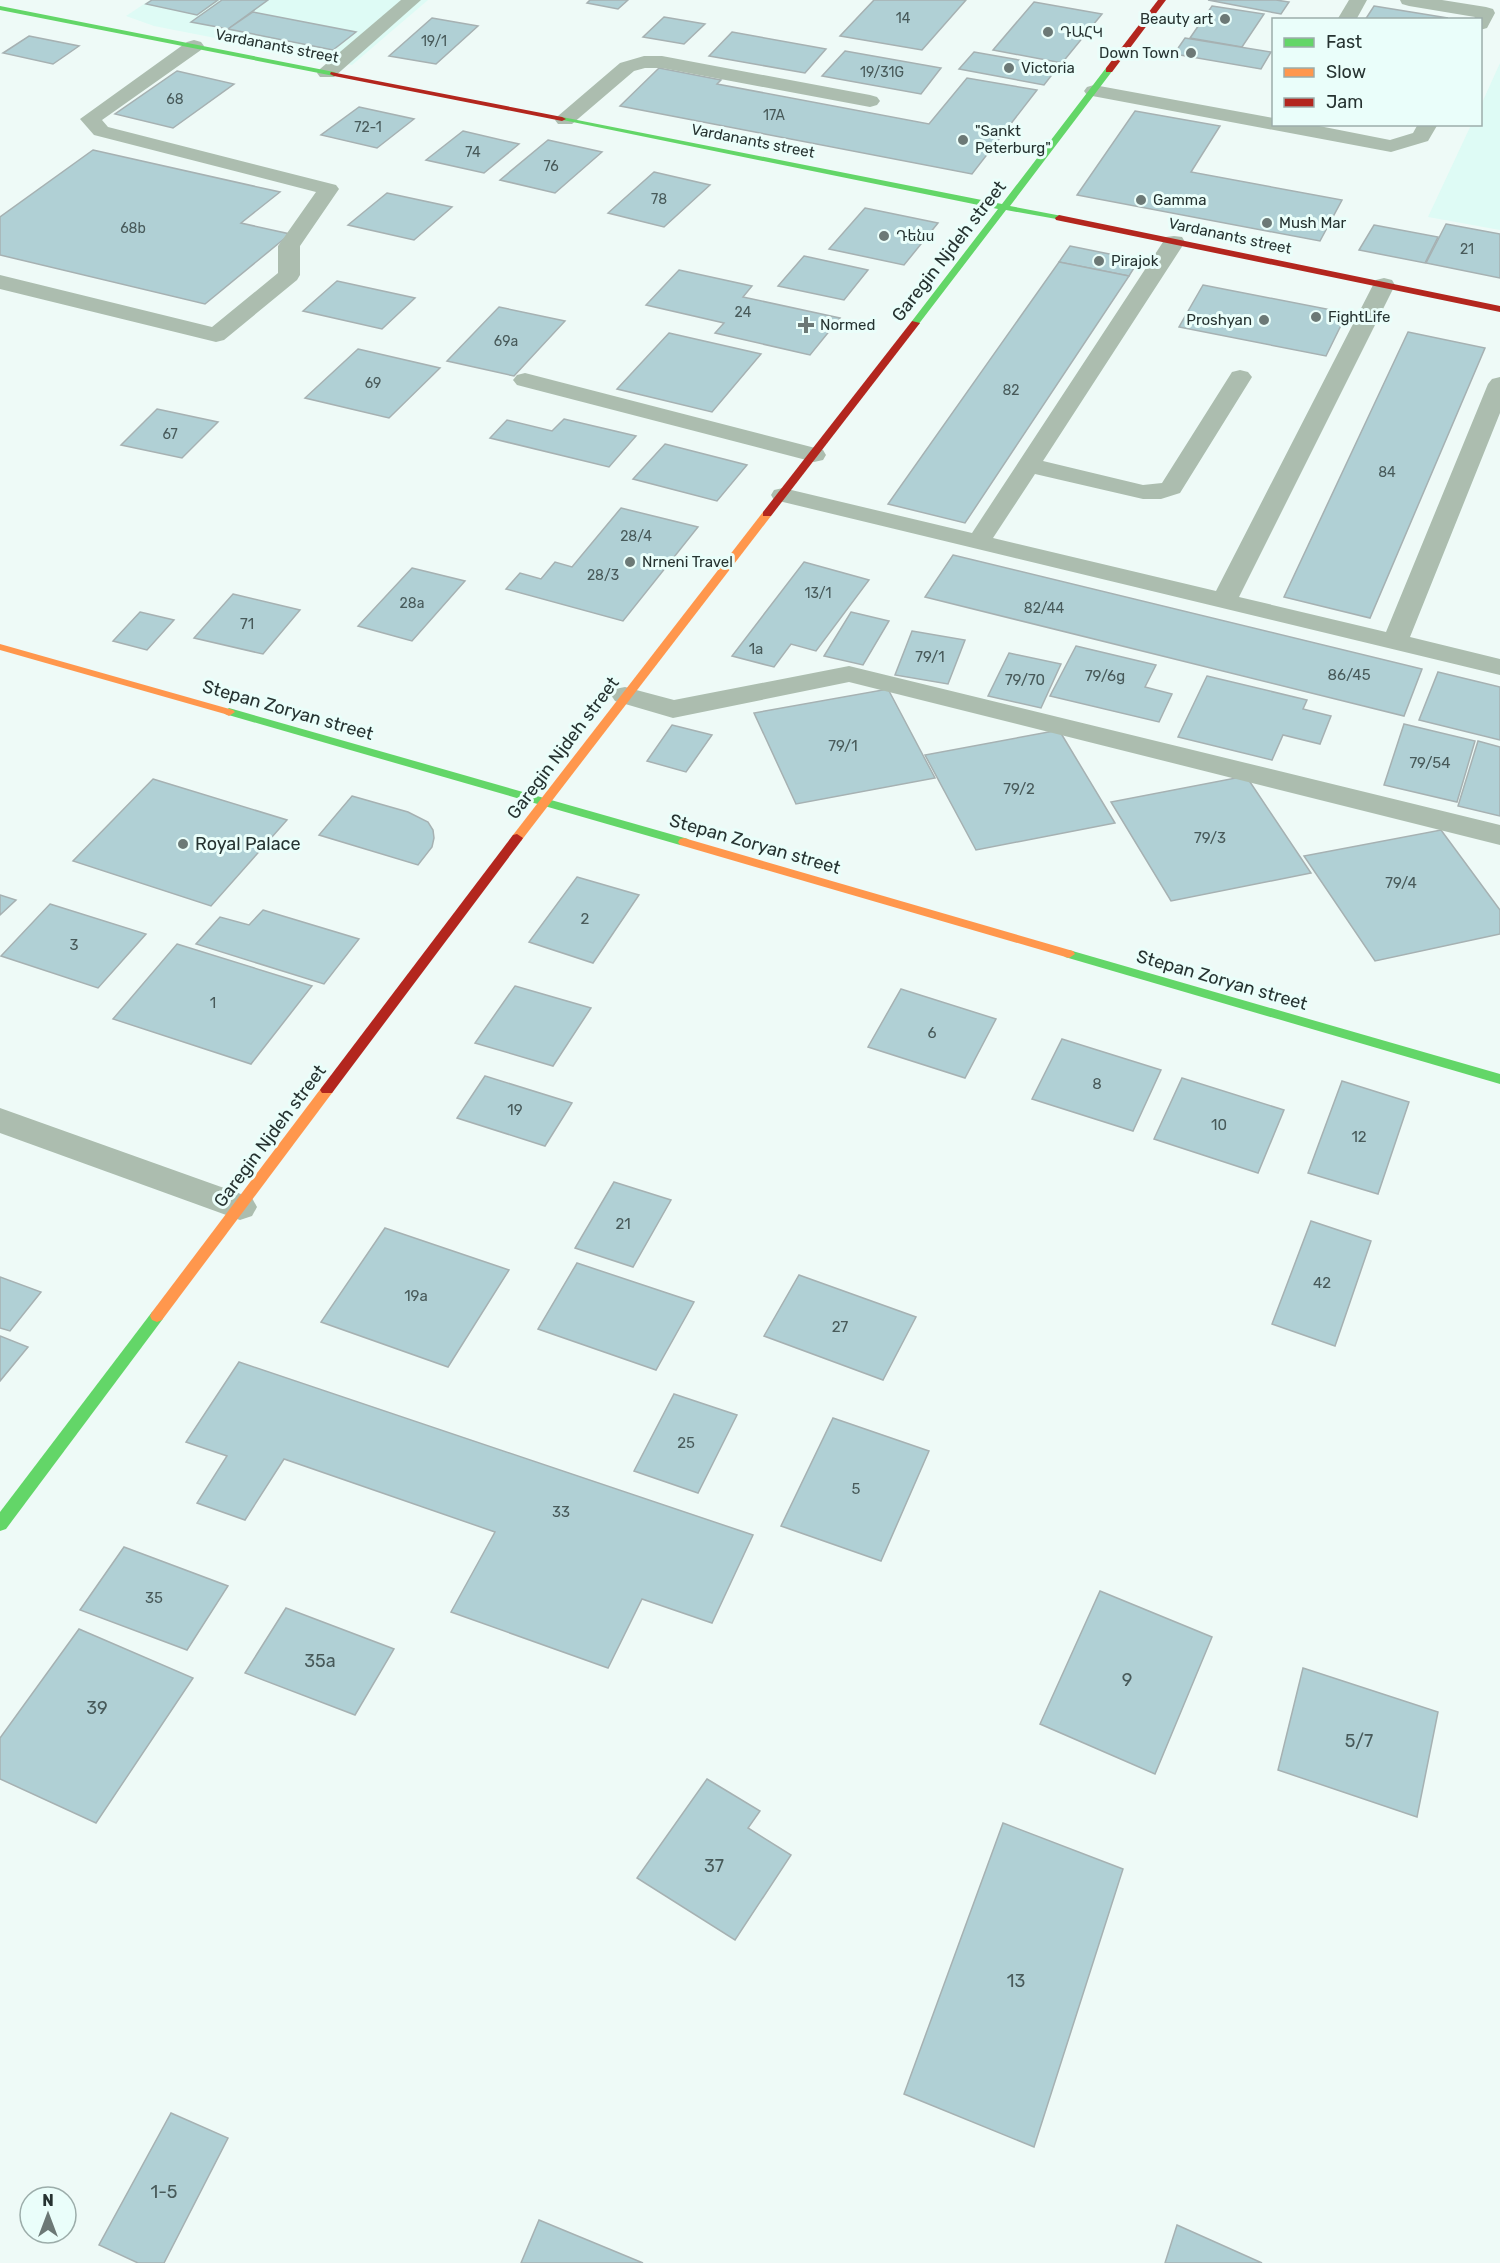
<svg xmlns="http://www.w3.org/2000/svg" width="1500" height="2263" font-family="Rubik,'Noto Sans Armenian',sans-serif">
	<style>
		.built { fill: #defbf5 }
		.building { fill: #b0d0d5; stroke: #a6b1b2; stroke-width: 1.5 }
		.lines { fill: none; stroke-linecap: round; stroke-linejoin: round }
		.lane { fill: #acbdaf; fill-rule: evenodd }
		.street { fill: #acbdaf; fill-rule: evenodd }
		.fast { fill: #63d668; fill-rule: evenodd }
		.slow { fill: #ff974d; fill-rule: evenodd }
		.jam { fill: #b3261e; fill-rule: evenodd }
		.poi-dot { fill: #6c7976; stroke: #eafefa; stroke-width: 2 }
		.labels { text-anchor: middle; stroke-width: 6; stroke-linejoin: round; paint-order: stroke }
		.far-number-label { font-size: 14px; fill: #485a5a }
		.far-poi-label { font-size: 15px; fill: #263331; stroke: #eafefa; text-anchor: start }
		.far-street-label { font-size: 15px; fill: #263331; stroke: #eafefa }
		.number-label { font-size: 15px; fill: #485a5a }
		.street-label { font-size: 18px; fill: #263331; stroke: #eafefa }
		.poi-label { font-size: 18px; fill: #263331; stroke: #eafefa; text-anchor: start }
		.near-number-label { font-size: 18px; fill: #485a5a }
	</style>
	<rect width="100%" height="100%" fill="#eefaf7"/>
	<!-- built -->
	<g class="built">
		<polygon points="150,0 428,0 352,65 154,26 126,16"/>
		<polygon points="1500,63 1500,230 1428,217 1471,125 1480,124 1481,105"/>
	</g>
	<!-- building -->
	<g class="building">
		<polygon points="152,0 218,0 197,15 146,4"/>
		<polygon points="222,0 268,0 228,29 191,22"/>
		<polygon points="590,0 628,0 618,9 587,3"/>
		<polygon points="874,0 966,0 922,50 840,36"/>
		<polygon points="1208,0 1276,0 1289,2 1281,14"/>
		<polygon points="1034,2 1102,14 1062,63 993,50"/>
		<polygon points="1212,6 1264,14 1242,47 1190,38"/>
		<polygon points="1374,6 1448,18 1365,20"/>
		<polygon points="253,12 356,32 333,50 228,29"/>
		<polygon points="664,17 705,24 684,44 643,37"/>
		<polygon points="432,18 478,26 436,64 389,56"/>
		<polygon points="732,32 826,49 805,73 709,56"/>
		<polygon points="29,36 79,46 53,64 3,53"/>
		<polygon points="1185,38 1271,52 1261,69 1174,54"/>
		<polygon points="845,51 941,68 921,94 822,76"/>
		<polygon points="974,52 1058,67 1044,85 959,69"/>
		<polygon points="659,68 721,80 717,84 929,124 967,78 1037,90 972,174 620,106"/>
		<polygon points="177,71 234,84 173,128 115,114"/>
		<polygon points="359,107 414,119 377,148 321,135"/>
		<polygon points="1135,111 1220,126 1191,172 1342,200 1320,241 1077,195"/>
		<polygon points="463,131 519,144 484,173 426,160"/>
		<polygon points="548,140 602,152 555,193 500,180"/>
		<polygon points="93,150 280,192 241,223 290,234 205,304 0,255 0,217"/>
		<polygon points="654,172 710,185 664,227 608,213"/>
		<polygon points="387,193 452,207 414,240 348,225"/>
		<polygon points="865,208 938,223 904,265 829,249"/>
		<polygon points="1446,224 1500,234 1500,278 1426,263"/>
		<polygon points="1374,225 1438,237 1425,263 1359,250"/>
		<polygon points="1070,246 1139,260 1129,276 1059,262"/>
		<polygon points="804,256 868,270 844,300 778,286"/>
		<polygon points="1059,262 1129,276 965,523 888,504"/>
		<polygon points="679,270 752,286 743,297 840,318 810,355 715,333 724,323 646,305"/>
		<polygon points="337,281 415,298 382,329 303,311"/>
		<polygon points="1203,285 1347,313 1326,356 1179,327"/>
		<polygon points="499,307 565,321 514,376 447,361"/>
		<polygon points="1408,332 1485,348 1370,618 1284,597"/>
		<polygon points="669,333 761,354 712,412 617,389"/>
		<polygon points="358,349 440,368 389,418 305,398"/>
		<polygon points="157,409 218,422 182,458 121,445"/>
		<polygon points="564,419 636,436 609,467 490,438 507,420 552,431"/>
		<polygon points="665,444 747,465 717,501 633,479"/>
		<polygon points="621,508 698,527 623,621 506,589 520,573 541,579 555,562 572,567"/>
		<polygon points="953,555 1422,669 1404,716 925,597"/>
		<polygon points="804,562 869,580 816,651 791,644 774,667 732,656"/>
		<polygon points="412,568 465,581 412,641 358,626"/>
		<polygon points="233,594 300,610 263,654 194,638"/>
		<polygon points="140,612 174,620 147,650 113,641"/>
		<polygon points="851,612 889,621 863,665 824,656"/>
		<polygon points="912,631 965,640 948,684 895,675"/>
		<polygon points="1076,646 1156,665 1145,687 1172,694 1159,722 1050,696"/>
		<polygon points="1009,653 1061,664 1041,708 988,696"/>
		<polygon points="1438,672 1500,687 1500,740 1419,720"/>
		<polygon points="1207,676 1307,700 1303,709 1331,716 1320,744 1283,735 1272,760 1178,737"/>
		<polygon points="888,689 935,778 796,804 754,713"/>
		<polygon points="1404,724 1475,741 1457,802 1384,785"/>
		<polygon points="672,725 712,735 686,772 647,761"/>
		<polygon points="1059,730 1115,823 976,850 925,755"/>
		<polygon points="1478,741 1500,747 1500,816 1458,806"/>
		<polygon points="1246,776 1311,873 1171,901 1111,802"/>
		<polygon points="153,779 287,820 211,906 73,861"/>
		<polygon points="352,796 408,812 428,822 433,830 434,838 432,847 418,865 319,835"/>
		<polygon points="1441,830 1500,910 1500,934 1375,961 1304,856"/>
		<polygon points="577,877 639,895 593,963 529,942"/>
		<polygon points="0,895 16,900 0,915"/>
		<polygon points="50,904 146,934 98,988 1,956"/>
		<polygon points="263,910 359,939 324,984 196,944 220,917 249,925"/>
		<polygon points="177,944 312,986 251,1064 113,1019"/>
		<polygon points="515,986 591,1008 553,1066 475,1043"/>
		<polygon points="901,989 996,1019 965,1078 868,1047"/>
		<polygon points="1062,1039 1161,1070 1133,1131 1032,1099"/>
		<polygon points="485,1076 572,1103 545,1146 457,1118"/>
		<polygon points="1182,1078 1284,1110 1258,1173 1154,1139"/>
		<polygon points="1342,1081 1409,1102 1378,1194 1308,1173"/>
		<polygon points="614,1182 671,1200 633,1267 575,1248"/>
		<polygon points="1311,1221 1371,1241 1335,1346 1272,1324"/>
		<polygon points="385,1228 509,1270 448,1367 321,1322"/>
		<polygon points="577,1263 694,1302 656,1370 538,1329"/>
		<polygon points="799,1275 916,1317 883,1380 764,1336"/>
		<polygon points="0,1277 41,1292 10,1331 0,1328"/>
		<polygon points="0,1336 28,1347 0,1381"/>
		<polygon points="239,1362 753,1535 712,1623 642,1599 608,1668 451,1612 495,1532 284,1459 245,1520 197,1503 227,1456 186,1442"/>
		<polygon points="674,1394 737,1415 698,1493 634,1471"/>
		<polygon points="833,1418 929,1451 881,1561 781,1526"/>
		<polygon points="124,1547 228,1586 187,1650 80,1610"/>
		<polygon points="1100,1591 1212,1637 1155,1774 1040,1724"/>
		<polygon points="286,1608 394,1649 355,1715 245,1673"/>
		<polygon points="79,1629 193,1678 96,1823 0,1779 0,1738"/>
		<polygon points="1303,1668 1438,1712 1417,1817 1278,1770"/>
		<polygon points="707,1779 760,1811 748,1828 791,1855 735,1940 637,1878"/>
		<polygon points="1003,1823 1123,1869 1034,2147 904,2094"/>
		<polygon points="171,2113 228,2138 164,2263 138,2263 99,2245"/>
		<polygon points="539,2220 643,2263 521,2263"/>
		<polygon points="1177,2225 1262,2263 1165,2263"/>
	</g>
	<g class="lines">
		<!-- lane -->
		<g class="lane">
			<polygon points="401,0 421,0 334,77 320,77 317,73 320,69"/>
			<polygon points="1349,0 1367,0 1356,20 1337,20"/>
			<polygon points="1400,0 1442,0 1486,7 1493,9 1495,13 1487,28 1480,30 1480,20 1473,20 1475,17 1409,6 1402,4"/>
			<polygon points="194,40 201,42 204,46 201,50 102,120 108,127 336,185 339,189 300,246 300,275 297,280 224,340 216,342 0,289 0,275 212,327 278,273 278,246 316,192 94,135 80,119 187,42"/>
			<polygon points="644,56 662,56 870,95 877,97 880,101 877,105 870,107 662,68 645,68 634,71 572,124 558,124 555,120 558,116 620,63"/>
			<polygon points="1094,85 1274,118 1274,124 1309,124 1390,140 1413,133 1418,124 1438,124 1428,141 1391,152 1087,95 1084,91 1087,87"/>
			<polygon points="1174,236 1182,237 1185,242 1043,461 1143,485 1162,483 1232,372 1240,370 1248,372 1252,377 1180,493 1161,499 1143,499 1035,474 993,538 1216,591 1373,285 1376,280 1384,278 1392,280 1395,285 1239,597 1386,632 1488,384 1492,379 1500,377 1500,413 1410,637 1500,659 1500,675 783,502 774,500 771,495 774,490 783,488 972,533 1163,242 1166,237"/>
			<polygon points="525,373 823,450 826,455 823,460 814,462 517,385 513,380 517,375"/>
			<polygon points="849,666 1500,825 1500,845 849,682 673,718 615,701 611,695 615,689 625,687 674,700"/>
		</g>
		<!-- street -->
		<polygon class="street" points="0,1108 252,1198 257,1207 252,1216 240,1220 0,1133"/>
		<!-- fast -->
		<g class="fast">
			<polygon points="0,6 334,72 338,74 334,76 0,10"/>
			<polygon points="1106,68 1113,70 1010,206 1062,216 1062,220 1006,210 918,325 912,325 912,321 998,209 558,119 562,117 1002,204"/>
			<polygon points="229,708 688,839 690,842 688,845 680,845 225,714 223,712"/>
			<polygon points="1069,950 1500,1074 1500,1084 1065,957 1063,954"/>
			<polygon points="157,1310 162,1312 164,1316 162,1320 6,1529 0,1531 0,1512 152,1312"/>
		</g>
		<!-- slow -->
		<g class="slow">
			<polygon points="767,511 771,512 771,516 521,841 513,841 511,838 513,835 763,512"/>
			<polygon points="0,644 233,710 235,712 229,716 225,714 0,650"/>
			<polygon points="684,838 1073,951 1075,954 1069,958 680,845 678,842 680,839"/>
			<polygon points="327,1085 334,1090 332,1093 162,1320 157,1322 152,1320 150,1316 152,1312 322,1087"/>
		</g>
		<!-- jam -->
		<g class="jam">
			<polygon points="1158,0 1166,0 1112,72 1106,72 1106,68"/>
			<polygon points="331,72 562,117 566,119 562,121 334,76 330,74"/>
			<polygon points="1059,215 1500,306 1500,312 1056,220 1055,218"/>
			<polygon points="912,321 920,323 771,516 763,516 763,512"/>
			<polygon points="517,834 523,838 521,841 332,1093 322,1093 320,1090 322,1087 513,835"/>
		</g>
	</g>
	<!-- markers -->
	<g class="poi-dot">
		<circle cx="1225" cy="19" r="6"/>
		<circle cx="1048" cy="32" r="6"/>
		<circle cx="1191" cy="53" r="6"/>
		<circle cx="1009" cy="68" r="6"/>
		<circle cx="963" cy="140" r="6"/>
		<circle cx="1141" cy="200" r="6"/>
		<circle cx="1267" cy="223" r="6"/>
		<circle cx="884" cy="236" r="6"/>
		<circle cx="1099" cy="261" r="6"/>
		<circle cx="1316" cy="317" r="6"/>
		<circle cx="1264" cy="320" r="6"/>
		<path d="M803 316h6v6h6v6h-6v6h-6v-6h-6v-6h6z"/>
		<circle cx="630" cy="562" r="6"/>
		<circle cx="183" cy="844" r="6"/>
	</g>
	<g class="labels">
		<!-- far-number labels -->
		<g class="far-number-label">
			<text x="903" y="23">14</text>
			<text x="434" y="46">19/1</text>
			<text x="882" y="77">19/31G</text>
			<text x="175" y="104">68</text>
			<text x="774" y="120">17A</text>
			<text x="368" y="132">72-1</text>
			<text x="473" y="157">74</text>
			<text x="551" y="171">76</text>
			<text x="659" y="204">78</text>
			<text x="133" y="233">68b</text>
			<text x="1467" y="254">21</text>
			<text x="743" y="317">24</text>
			<text x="506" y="346">69a</text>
			<text x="373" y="388">69</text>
			<text x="1011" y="395">82</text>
			<text x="170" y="439">67</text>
			<text x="1387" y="477">84</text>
			<text x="636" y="541">28/4</text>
			<text x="603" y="580">28/3</text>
			<text x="818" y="598">13/1</text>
			<text x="412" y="608">28a</text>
			<text x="1044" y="613">82/44</text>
		</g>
		<!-- far-poi labels -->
		<g class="far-poi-label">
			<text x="1213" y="24" text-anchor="end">Beauty art</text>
			<text x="1060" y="37">ԴԱՀԿ</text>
			<text x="1179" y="58" text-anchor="end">Down Town</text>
			<text x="1021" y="73">Victoria</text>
			<text x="975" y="136">"Sankt<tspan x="975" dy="17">Peterburg"</tspan></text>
			<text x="1153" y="205">Gamma</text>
			<text x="1279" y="228">Mush Mar</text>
			<text x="896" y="241">Դենս</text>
			<text x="1111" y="266">Pirajok</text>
			<text x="1328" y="322">FightLife</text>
			<text x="1252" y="325" text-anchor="end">Proshyan</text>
			<text x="820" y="330">Normed</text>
			<text x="642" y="567">Nrneni Travel</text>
		</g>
		<!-- far-street labels -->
		<g class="far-street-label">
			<text transform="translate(277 46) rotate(11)" y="5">Vardanants street</text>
			<text transform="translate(753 141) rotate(11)" y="5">Vardanants street</text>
			<text transform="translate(1230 236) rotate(12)" y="5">Vardanants street</text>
		</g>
		<!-- number labels -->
		<g class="number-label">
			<text x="247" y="629">71</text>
			<text x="756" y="654">1a</text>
			<text x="930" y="662">79/1</text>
			<text x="1349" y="680">86/45</text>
			<text x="1105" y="681">79/6g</text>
			<text x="1025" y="685">79/70</text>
			<text x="843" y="751">79/1</text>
			<text x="1430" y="768">79/54</text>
			<text x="1019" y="794">79/2</text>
			<text x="1210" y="843">79/3</text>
			<text x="1401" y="888">79/4</text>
			<text x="585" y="924">2</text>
			<text x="74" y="950">3</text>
			<text x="213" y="1008">1</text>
			<text x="932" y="1038">6</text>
			<text x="1097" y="1089">8</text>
			<text x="515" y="1115">19</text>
			<text x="1219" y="1130">10</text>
			<text x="1359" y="1142">12</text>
			<text x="623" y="1229">21</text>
			<text x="1322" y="1288">42</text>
			<text x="416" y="1301">19a</text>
			<text x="840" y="1332">27</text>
			<text x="686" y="1448">25</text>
			<text x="856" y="1494">5</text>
			<text x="561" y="1517">33</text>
			<text x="154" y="1603">35</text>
		</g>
		<!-- street labels -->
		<g class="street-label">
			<text transform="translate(949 251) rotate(-52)" y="6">Garegin Njdeh street</text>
			<text transform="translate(288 710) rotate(16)" y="6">Stepan Zoryan street</text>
			<text transform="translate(563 748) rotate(-53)" y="6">Garegin Njdeh street</text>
			<text transform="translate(755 844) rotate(16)" y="6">Stepan Zoryan street</text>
			<text transform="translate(1222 980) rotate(16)" y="6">Stepan Zoryan street</text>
			<text transform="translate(270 1136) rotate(-53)" y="6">Garegin Njdeh street</text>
		</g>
		<!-- poi labels -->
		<g class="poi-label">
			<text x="195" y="850">Royal Palace</text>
		</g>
		<!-- near-number labels -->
		<g class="near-number-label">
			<text x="320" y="1667">35a</text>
			<text x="1127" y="1686">9</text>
			<text x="97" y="1714">39</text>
			<text x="1359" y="1747">5/7</text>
			<text x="714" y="1872">37</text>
			<text x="1016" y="1987">13</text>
			<text x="164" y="2198">1-5</text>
		</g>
	</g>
	<!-- legend -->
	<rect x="1272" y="18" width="210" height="108" fill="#eafefa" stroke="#9cadaa" stroke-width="1.5"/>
	<rect x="1284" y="38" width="30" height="9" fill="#63d668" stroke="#9cadaa" stroke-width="1.5"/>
	<text x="1326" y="48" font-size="18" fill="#263331">Fast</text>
	<rect x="1284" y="68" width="30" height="9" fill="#ff974d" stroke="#9cadaa" stroke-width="1.5"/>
	<text x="1326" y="78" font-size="18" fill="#263331">Slow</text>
	<rect x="1284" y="98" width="30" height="9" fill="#b3261e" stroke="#9cadaa" stroke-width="1.5"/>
	<text x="1326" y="108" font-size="18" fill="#263331">Jam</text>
	<!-- north arrow -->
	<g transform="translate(48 2215)"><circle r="28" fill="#eafefa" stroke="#9cadaa" stroke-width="1.5"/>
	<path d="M0-4.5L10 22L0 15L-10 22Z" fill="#6c7976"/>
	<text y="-9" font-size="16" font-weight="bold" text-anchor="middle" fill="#263331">N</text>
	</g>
</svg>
